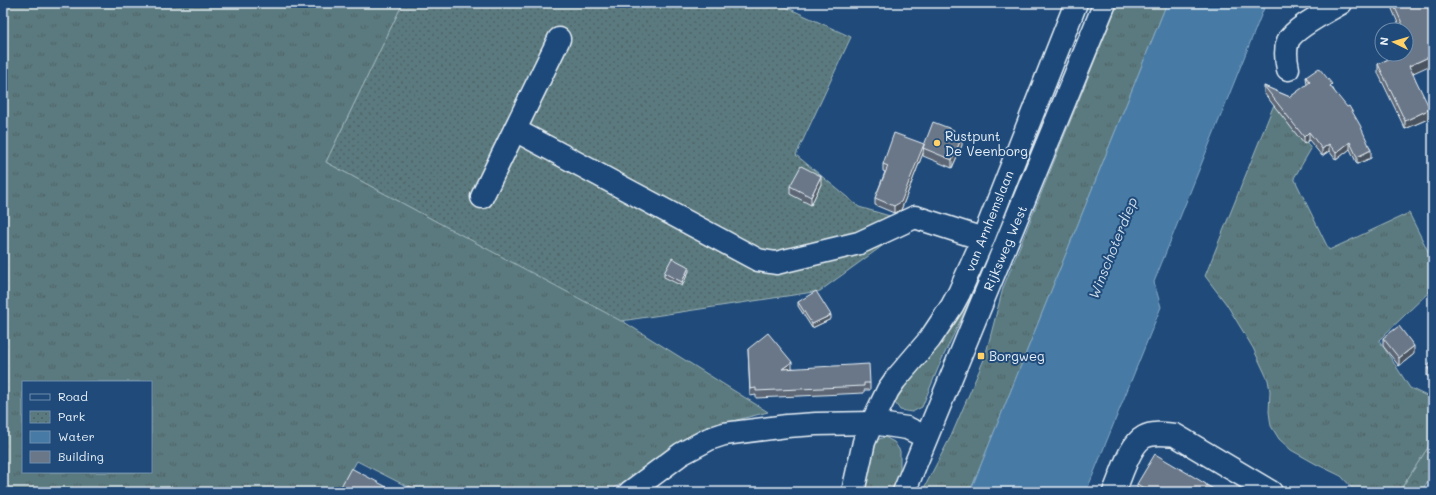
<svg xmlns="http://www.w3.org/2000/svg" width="1436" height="495" font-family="Mali,sans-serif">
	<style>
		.grass { fill: url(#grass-tufts); stroke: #a1b6bc; fill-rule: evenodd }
		.forest { fill: url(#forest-crowns); stroke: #a1b6bc }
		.park { fill: url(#park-dots); stroke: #a1b6bc }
		.water { fill: #477aa5; stroke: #87aac6 }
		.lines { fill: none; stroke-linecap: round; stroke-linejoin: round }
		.minor-casing { stroke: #e8f1f8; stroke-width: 25 }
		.major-casing { stroke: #e8f1f8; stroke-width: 25 }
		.minor { stroke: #1f4a7a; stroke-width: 22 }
		.major { stroke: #1f4a7a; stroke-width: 22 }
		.wall { fill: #5b6675; stroke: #e8f1f8 }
		.shaded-wall { fill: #4a535f; stroke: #e8f1f8 }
		.building { fill: #6a7788; stroke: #e8f1f8 }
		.poi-dot { fill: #ffd166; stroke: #1f4a7a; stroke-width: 1.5 }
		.labels { text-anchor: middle; stroke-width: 4; stroke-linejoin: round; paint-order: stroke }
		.poi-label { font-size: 13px; fill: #e8f1f8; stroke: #1f4a7a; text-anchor: start }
		.street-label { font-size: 13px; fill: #e8f1f8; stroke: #1f4a7a }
		.water-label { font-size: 14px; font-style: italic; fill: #d0dfec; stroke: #1f4a7a }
	</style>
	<defs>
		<pattern id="grass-tufts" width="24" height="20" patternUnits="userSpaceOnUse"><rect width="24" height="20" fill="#5a7a7f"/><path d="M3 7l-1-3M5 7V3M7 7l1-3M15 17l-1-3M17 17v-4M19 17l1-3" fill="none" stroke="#506164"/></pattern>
		<pattern id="forest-crowns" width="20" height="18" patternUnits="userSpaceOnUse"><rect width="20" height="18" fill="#5a7a7f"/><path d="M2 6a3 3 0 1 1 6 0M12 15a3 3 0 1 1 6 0" fill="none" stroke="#506164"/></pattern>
		<pattern id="park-dots" width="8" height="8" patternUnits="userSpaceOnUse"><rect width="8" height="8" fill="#5a7a7f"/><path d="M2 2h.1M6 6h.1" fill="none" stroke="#506164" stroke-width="1.8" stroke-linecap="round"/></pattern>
	</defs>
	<rect width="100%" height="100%" fill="#1f4a7a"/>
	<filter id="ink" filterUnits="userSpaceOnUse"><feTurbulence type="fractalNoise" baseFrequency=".025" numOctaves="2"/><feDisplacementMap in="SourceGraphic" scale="8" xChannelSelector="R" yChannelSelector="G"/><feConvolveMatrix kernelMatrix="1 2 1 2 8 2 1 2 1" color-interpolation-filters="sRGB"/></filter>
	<g filter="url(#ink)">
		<!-- grass -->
		<g class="grass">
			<path d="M3,3H403L326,162L624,322L768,412L725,423L698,433L672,448L609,492H418L357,461L339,492H3ZM23,382H151V472H23Z"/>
			<polygon points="1118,3 1167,3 970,492 922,492 952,434 985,357 1003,288"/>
			<polygon points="1277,97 1311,149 1294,178 1329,250 1409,213 1433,261 1433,288 1379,340 1410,388 1433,399 1433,440 1399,492 1356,492 1341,476 1316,464 1291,450 1279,439 1271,426 1269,412 1270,391 1268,380 1253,348 1227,305 1205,276"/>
			<polygon points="974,285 973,294 942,359 922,407 912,412 900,410 894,401"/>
			<polygon points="885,437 894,442 900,451 900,474 892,492 862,492 873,441"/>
		</g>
		<!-- forest -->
		<polygon class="forest" points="1433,440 1433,473 1421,492 1399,492"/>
		<!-- park -->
		<polygon class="park" points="403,3 777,3 851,37 796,155 859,207 914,223 820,291 621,321 326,162"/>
		<!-- water -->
		<polygon class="water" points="1167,3 1266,3 1154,282 1161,307 1086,492 970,492"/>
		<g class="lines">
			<defs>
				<g id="minor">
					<path d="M1288,69C1286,60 1285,49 1288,41C1294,28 1328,11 1341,3"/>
					<polyline points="515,130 758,260 776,263 859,243 915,217 983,239"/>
					<polyline points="482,197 559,39"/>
					<polyline points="630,492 681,454 709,439 724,434 787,426 816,424 872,423 907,428 926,437"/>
					<polyline points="853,492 864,442 872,423 888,390 895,380 930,339 952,306 959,293 983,239 1076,3"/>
					<path d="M1114,492C1121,477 1129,445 1144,437C1153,432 1165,434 1175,435L1271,492"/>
				</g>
				<polyline id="major" points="904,492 1105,3"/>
			</defs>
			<!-- minor casing -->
			<use href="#minor" class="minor-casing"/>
			<!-- major casing -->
			<use href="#major" class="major-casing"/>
			<!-- minor -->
			<use href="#minor" class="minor"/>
			<!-- major -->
			<use href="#major" class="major"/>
		</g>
		<!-- wall -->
		<g class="wall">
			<polygon points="937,3 949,3 948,6"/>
			<polygon points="1392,3 1433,3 1413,73 1430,118 1405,129 1378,73 1378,64 1406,51 1406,46 1408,45 1406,41 1406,30 1401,30 1392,9"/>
			<polygon points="1306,77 1332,87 1371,158 1357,164 1350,149 1336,160 1329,151 1322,156 1309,140 1304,144 1264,93 1264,86 1290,97 1307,85"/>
			<polygon points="954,134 962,145 952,168 923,156 923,153 901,210 894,213 875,205 875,198 885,172 883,171 883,164"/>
			<polygon points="821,184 811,205 790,194 790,186"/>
			<polygon points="689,271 682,286 664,277 664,273"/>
			<polygon points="798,302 831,319 812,328 798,306"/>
			<polygon points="1383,338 1414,354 1399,366 1383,346"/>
			<polygon points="748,349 792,368 870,383 870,390 864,390 864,393 756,398 756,395 750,396"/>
			<polygon points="1433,358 1433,380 1427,376 1427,368"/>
			<polygon points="1137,484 1206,485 1219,492 1137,492"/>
		</g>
		<!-- shaded-wall -->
		<g class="shaded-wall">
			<polygon points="1433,55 1433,64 1409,75 1409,66"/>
			<polygon points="1430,109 1430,118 1405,129 1405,121"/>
			<polygon points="1309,132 1309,140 1304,144 1304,137"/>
			<polygon points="962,137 962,145 952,168 952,160"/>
			<polygon points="1350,142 1350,149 1336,160 1336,153"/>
			<polygon points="924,144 923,153 901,210 894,213 894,206"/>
			<polygon points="1329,144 1329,151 1322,156 1322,149"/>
			<polygon points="1371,150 1371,158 1357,164 1357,157"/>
			<polygon points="821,176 821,184 811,205 811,197"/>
			<polygon points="689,267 689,271 682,286 682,282"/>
			<polygon points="831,315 831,319 812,328 812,324"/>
			<polygon points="1414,346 1414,354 1399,366 1399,358"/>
			<polygon points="792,362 792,369 782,369"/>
		</g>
		<!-- building -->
		<g class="building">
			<polygon points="1393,3 1433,3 1433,55 1409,66 1430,109 1405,121 1378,64 1399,54 1406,54 1406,51 1408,50 1406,46 1411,44 1406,32 1406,30 1405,30"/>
			<polygon points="1319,68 1332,84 1330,86 1347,107 1349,106 1360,125 1371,150 1357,157 1350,142 1336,153 1329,144 1322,149 1309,132 1304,137 1264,86 1290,97 1310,82 1306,77"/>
			<polygon points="933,122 954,130 953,133 962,137 952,160 923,148"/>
			<polygon points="894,133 924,144 901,202 894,206 875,198 888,166 883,164"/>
			<polygon points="801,166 821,176 811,197 790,186"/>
			<polygon points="672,258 689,267 682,282 664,273"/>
			<polygon points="816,291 831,315 812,324 798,302"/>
			<polygon points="1399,326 1414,346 1399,358 1383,338"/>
			<polygon points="768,333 792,362 782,369 869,364 870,383 864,383 864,386 756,391 756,388 750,389 748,349"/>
			<polygon points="1433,358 1433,372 1427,368"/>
			<polygon points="1155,454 1206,484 1206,485 1219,492 1151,492 1137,484"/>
			<polygon points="351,468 396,492 338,492"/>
			<polygon points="409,486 422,492 406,492"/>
		</g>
	</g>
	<!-- markers -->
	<g class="poi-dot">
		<circle cx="937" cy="143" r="4"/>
		<rect x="977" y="352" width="8" height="8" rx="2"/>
	</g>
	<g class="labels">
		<!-- poi labels -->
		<g class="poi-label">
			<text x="945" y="141">Rustpunt<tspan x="945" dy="15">De Veenborg</tspan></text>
			<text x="989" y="361">Borgweg</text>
		</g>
		<!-- street labels -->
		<g class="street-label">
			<text transform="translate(989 221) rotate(-68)" y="5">van Arnhemslaan</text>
			<text transform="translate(1005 248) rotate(-67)" y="5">Rijksweg West</text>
		</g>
		<!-- water labels -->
		<g class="water-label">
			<text transform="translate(1113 248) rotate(-68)" y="5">Winschoterdiep</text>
		</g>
	</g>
	<!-- margin -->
	<rect width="1436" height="495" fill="none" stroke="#1f4a7a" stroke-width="16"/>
	<rect x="8" y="8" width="1420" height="479" fill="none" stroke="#e8f1f8" stroke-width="1.5" filter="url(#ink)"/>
	<!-- legend -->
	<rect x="22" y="381" width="130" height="92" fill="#1f4a7a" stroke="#6f8dac"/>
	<rect x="30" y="394" width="20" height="6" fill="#1f4a7a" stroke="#6f8dac"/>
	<text x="58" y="401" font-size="12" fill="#e8f1f8">Road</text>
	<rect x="30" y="411" width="20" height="12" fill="url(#park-dots)" stroke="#6f8dac"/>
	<text x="58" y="421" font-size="12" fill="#e8f1f8">Park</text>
	<rect x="30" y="431" width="20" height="12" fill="#477aa5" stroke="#6f8dac"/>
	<text x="58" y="441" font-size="12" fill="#e8f1f8">Water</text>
	<rect x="30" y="451" width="20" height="12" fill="#6a7788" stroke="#6f8dac"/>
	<text x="58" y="461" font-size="12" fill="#e8f1f8">Building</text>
	<!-- north arrow -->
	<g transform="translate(1394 42) rotate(275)"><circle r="19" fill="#1f4a7a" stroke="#6f8dac"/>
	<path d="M0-3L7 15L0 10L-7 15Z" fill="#ffd166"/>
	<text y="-6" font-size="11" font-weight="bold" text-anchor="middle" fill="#e8f1f8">N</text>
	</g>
</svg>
